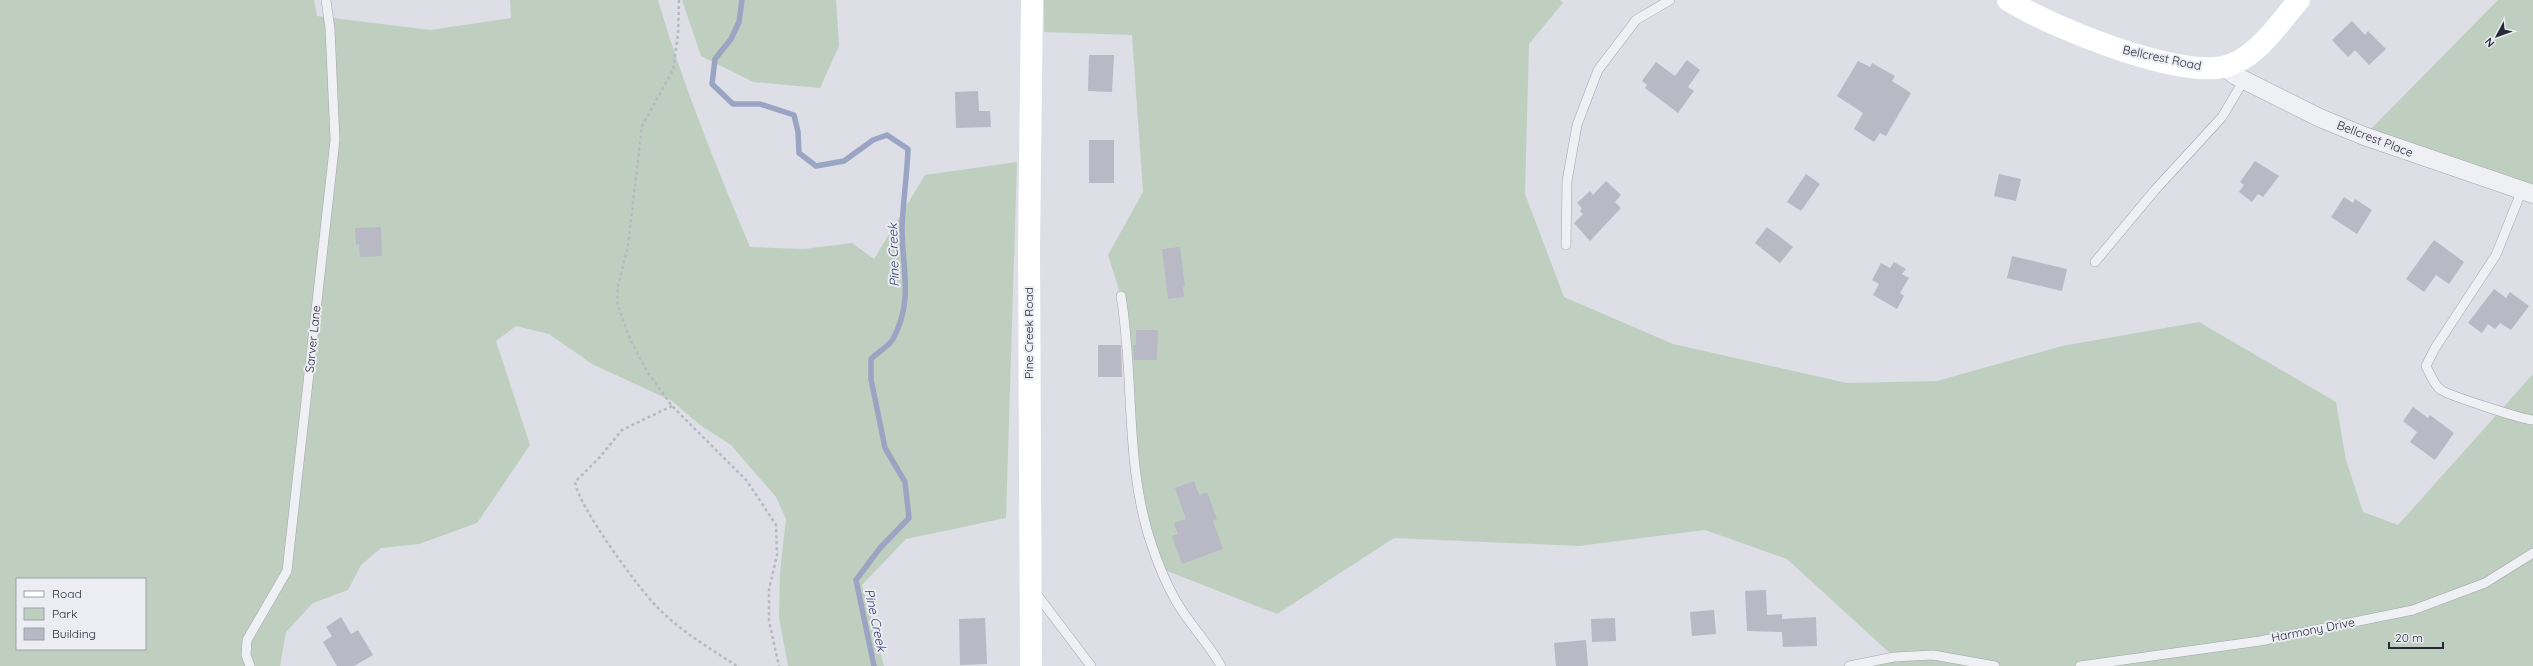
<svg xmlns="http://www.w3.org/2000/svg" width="2533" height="666" font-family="Quicksand,sans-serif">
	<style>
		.green { fill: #bfcfbf; fill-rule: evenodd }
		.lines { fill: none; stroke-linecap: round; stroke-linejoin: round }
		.stream { stroke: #9aa4c3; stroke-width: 5.5 }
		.building { fill: #b8b9c5 }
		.lane-casing { stroke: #a3a4af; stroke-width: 10 }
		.street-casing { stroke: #a3a4af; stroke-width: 19 }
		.path { stroke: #b7b9c0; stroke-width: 2.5; stroke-dasharray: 3 3; stroke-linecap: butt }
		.lane { stroke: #eff0f4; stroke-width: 9 }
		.street { stroke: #eff0f4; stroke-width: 18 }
		.secondary { stroke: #fff; stroke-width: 22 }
		.labels { text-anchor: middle; stroke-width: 4; stroke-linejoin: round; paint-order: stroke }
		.street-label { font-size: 12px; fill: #282a3b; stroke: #ecedf3 }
		.water-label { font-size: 13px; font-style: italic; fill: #36406b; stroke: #ecedf3 }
	</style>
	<rect width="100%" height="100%" fill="#dddee6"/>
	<!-- green -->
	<g class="green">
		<path d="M0,0H314L317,16L430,30L511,18L510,0H658C683,85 716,166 750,247L804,249L852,243L874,259L925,175L1017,162L1006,518L906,539L862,585L884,666H788L779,618L780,572L786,519L776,497L731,445L700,425L672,401L592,364L549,334L516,326L496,341L530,445L477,523L419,544L381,548L361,565L348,590L313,603L286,632L280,666H0ZM17,579H145V649H17Z"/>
		<polygon points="682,0 836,0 839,46 820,88 753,82 701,56"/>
		<polygon points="1044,0 1560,0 1563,3 1529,44 1525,194 1564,297 1673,344 1847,383 1937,381 2062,346 2199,322 2336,402 2346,460 2363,512 2398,525 2533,374 2533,666 1849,666 1894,657 1787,559 1705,530 1579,546 1394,538 1277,614 1162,569 1140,503 1121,296 1108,255 1143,192 1132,35 1044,32"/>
		<polygon points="2498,0 2533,0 2533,194 2364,136"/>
	</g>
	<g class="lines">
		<!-- stream -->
		<path class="stream" d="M742,0L739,22L731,39L715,59L712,84L733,104H760L794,115L798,132L799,153L816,166L844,161L873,140L887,135L908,149C907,176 903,202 902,228C902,268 914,300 893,339C889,346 877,353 871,359V379L885,448L905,482L909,518L880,548L856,580L874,666"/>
	</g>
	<!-- building -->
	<g class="building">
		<polygon points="2352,21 2365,35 2368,31 2386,49 2369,65 2355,50 2348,57 2332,40"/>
		<polygon points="1089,55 1114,55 1112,92 1088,91"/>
		<polygon points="1687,60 1700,70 1688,87 1694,91 1678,113 1645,88 1647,85 1642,81 1656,62 1675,76"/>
		<polygon points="1858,61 1870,67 1872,63 1895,76 1892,81 1911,93 1886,136 1880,133 1874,142 1854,129 1863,113 1837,96"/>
		<polygon points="978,91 979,111 990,111 991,127 956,128 955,92"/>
		<rect x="1089" y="140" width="25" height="43"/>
		<polygon points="2255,161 2279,176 2263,197 2258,194 2252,202 2239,192 2244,185 2240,182"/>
		<polygon points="1806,174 1820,184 1801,211 1787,202"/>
		<polygon points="1999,174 2021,179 2016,201 1994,196"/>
		<polygon points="1606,181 1621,195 1615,202 1621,208 1590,241 1574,223 1583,214 1580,211 1582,208 1577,203 1590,191 1593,195"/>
		<polygon points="2344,197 2353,203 2355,199 2372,210 2357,234 2331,217"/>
		<polygon points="381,227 382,256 360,257 359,244 356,245 355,228"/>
		<polygon points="1767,227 1793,247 1780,263 1755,243"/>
		<polygon points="2434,240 2464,262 2449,284 2436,275 2424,292 2406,279"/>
		<polygon points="1180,247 1185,287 1183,287 1184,297 1168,299 1162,249"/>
		<polygon points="2012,256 2067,269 2062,291 2007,278"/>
		<polygon points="1894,262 1906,269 1902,274 1909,278 1900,293 1904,296 1897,309 1873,295 1879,284 1872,280 1881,263 1890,268"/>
		<polygon points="2494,289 2506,298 2510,292 2529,306 2511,330 2500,323 2495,329 2488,324 2482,333 2468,323"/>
		<polygon points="1136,330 1158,330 1157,360 1134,360 1133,345 1136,345"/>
		<polygon points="1098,345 1121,345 1122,377 1098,377"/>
		<polygon points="2413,407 2428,418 2430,415 2454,433 2435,460 2410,442 2417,432 2403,421"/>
		<polygon points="1194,481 1199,495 1207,492 1217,519 1213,521 1223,549 1182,564 1172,536 1178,534 1174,523 1186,519 1175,488"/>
		<polygon points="1766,590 1767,615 1782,614 1782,619 1816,617 1817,646 1783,647 1782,632 1747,631 1745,591"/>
		<polygon points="1714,610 1716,634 1692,636 1690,612"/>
		<polygon points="341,617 351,634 358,630 373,655 354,666 337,666 323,642 332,636 326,627"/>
		<polygon points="985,618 987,664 960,665 959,619"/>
		<polygon points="1615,618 1616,641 1592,642 1591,619"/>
		<polygon points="1586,640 1588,666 1556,666 1554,643"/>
	</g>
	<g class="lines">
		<defs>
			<g id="lane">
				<path d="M2522,190L2496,255L2435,348L2426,366C2430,374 2434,385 2441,390C2451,396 2521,419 2533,420"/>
				<polyline points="1566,245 1567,181 1577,125 1598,70 1636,20 1670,0"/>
				<polyline points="2095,262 2155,190 2222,117 2244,80"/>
				<path d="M1121,296C1135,379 1124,465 1152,546C1158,564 1167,585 1176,601C1189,624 1208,642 1221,666"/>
				<polyline points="1035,592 1091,666"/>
				<polyline points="250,666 246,655 247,640 287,571 335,140 330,29 326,0"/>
				<polyline points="1849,666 1894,657 1933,655 1995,666"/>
				<polyline points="2080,666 2260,641 2413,610 2485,583 2533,553"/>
			</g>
			<polyline id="street" points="2224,67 2236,76 2320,118 2364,136 2533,194"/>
		</defs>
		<!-- lane casing -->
		<use href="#lane" class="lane-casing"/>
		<!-- street casing -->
		<use href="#street" class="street-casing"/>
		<!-- path -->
		<g class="path">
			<polyline points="679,0 678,34 673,70 642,126 628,246 618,285 617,302 630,339 648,373 672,406 747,481 776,525 777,555 769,589 769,621 779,666"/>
			<path d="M672,406L622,430L600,457L575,482C578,506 637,586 656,606C679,630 709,648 737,666"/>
		</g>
		<!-- lane -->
		<use href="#lane" class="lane"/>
		<!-- street -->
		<use href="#street" class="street"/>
		<!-- secondary -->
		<g class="secondary">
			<path d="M2008,0C2050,27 2175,77 2223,67C2255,61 2279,23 2299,0"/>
			<polyline points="1031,666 1029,249 1032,0"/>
		</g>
	</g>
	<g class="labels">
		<!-- street labels -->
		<g class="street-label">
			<text transform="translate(2162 58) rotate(12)" y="4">Bellcrest Road</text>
			<text transform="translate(2375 139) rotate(21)" y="4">Bellcrest Place</text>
			<text transform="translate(1029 333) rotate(-90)" y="4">Pine Creek Road</text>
			<text transform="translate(313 339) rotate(-84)" y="4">Sarver Lane</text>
			<text transform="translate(2313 630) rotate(-11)" y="4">Harmony Drive</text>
		</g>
		<!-- water labels -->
		<g class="water-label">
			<text transform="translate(893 255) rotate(-92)" y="5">Pine Creek</text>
			<text transform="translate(876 620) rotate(78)" y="5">Pine Creek</text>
		</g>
	</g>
	<!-- legend -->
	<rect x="16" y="578" width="130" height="72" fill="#ecedf3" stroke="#9e9fa9"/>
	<rect x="24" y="591" width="20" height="6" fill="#ffffff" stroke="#9e9fa9"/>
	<text x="52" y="598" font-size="12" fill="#282a3b">Road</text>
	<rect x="24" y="608" width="20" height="12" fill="#bfcfbf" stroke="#9e9fa9"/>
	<text x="52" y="618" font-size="12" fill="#282a3b">Park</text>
	<rect x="24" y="628" width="20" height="12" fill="#b8b9c5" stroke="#9e9fa9"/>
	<text x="52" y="638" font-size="12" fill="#282a3b">Building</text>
	<!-- north arrow -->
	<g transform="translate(2497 36) rotate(229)" stroke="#ecedf3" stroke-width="3" paint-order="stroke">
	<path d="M0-3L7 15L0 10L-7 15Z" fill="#282a3b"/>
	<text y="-6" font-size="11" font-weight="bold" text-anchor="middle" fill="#282a3b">N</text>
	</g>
	<!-- scale -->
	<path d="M2389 642v6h54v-6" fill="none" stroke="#282a3b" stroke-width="2"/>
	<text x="2395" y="642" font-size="12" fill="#282a3b" stroke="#ecedf3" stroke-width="3" paint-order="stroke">20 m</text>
</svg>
